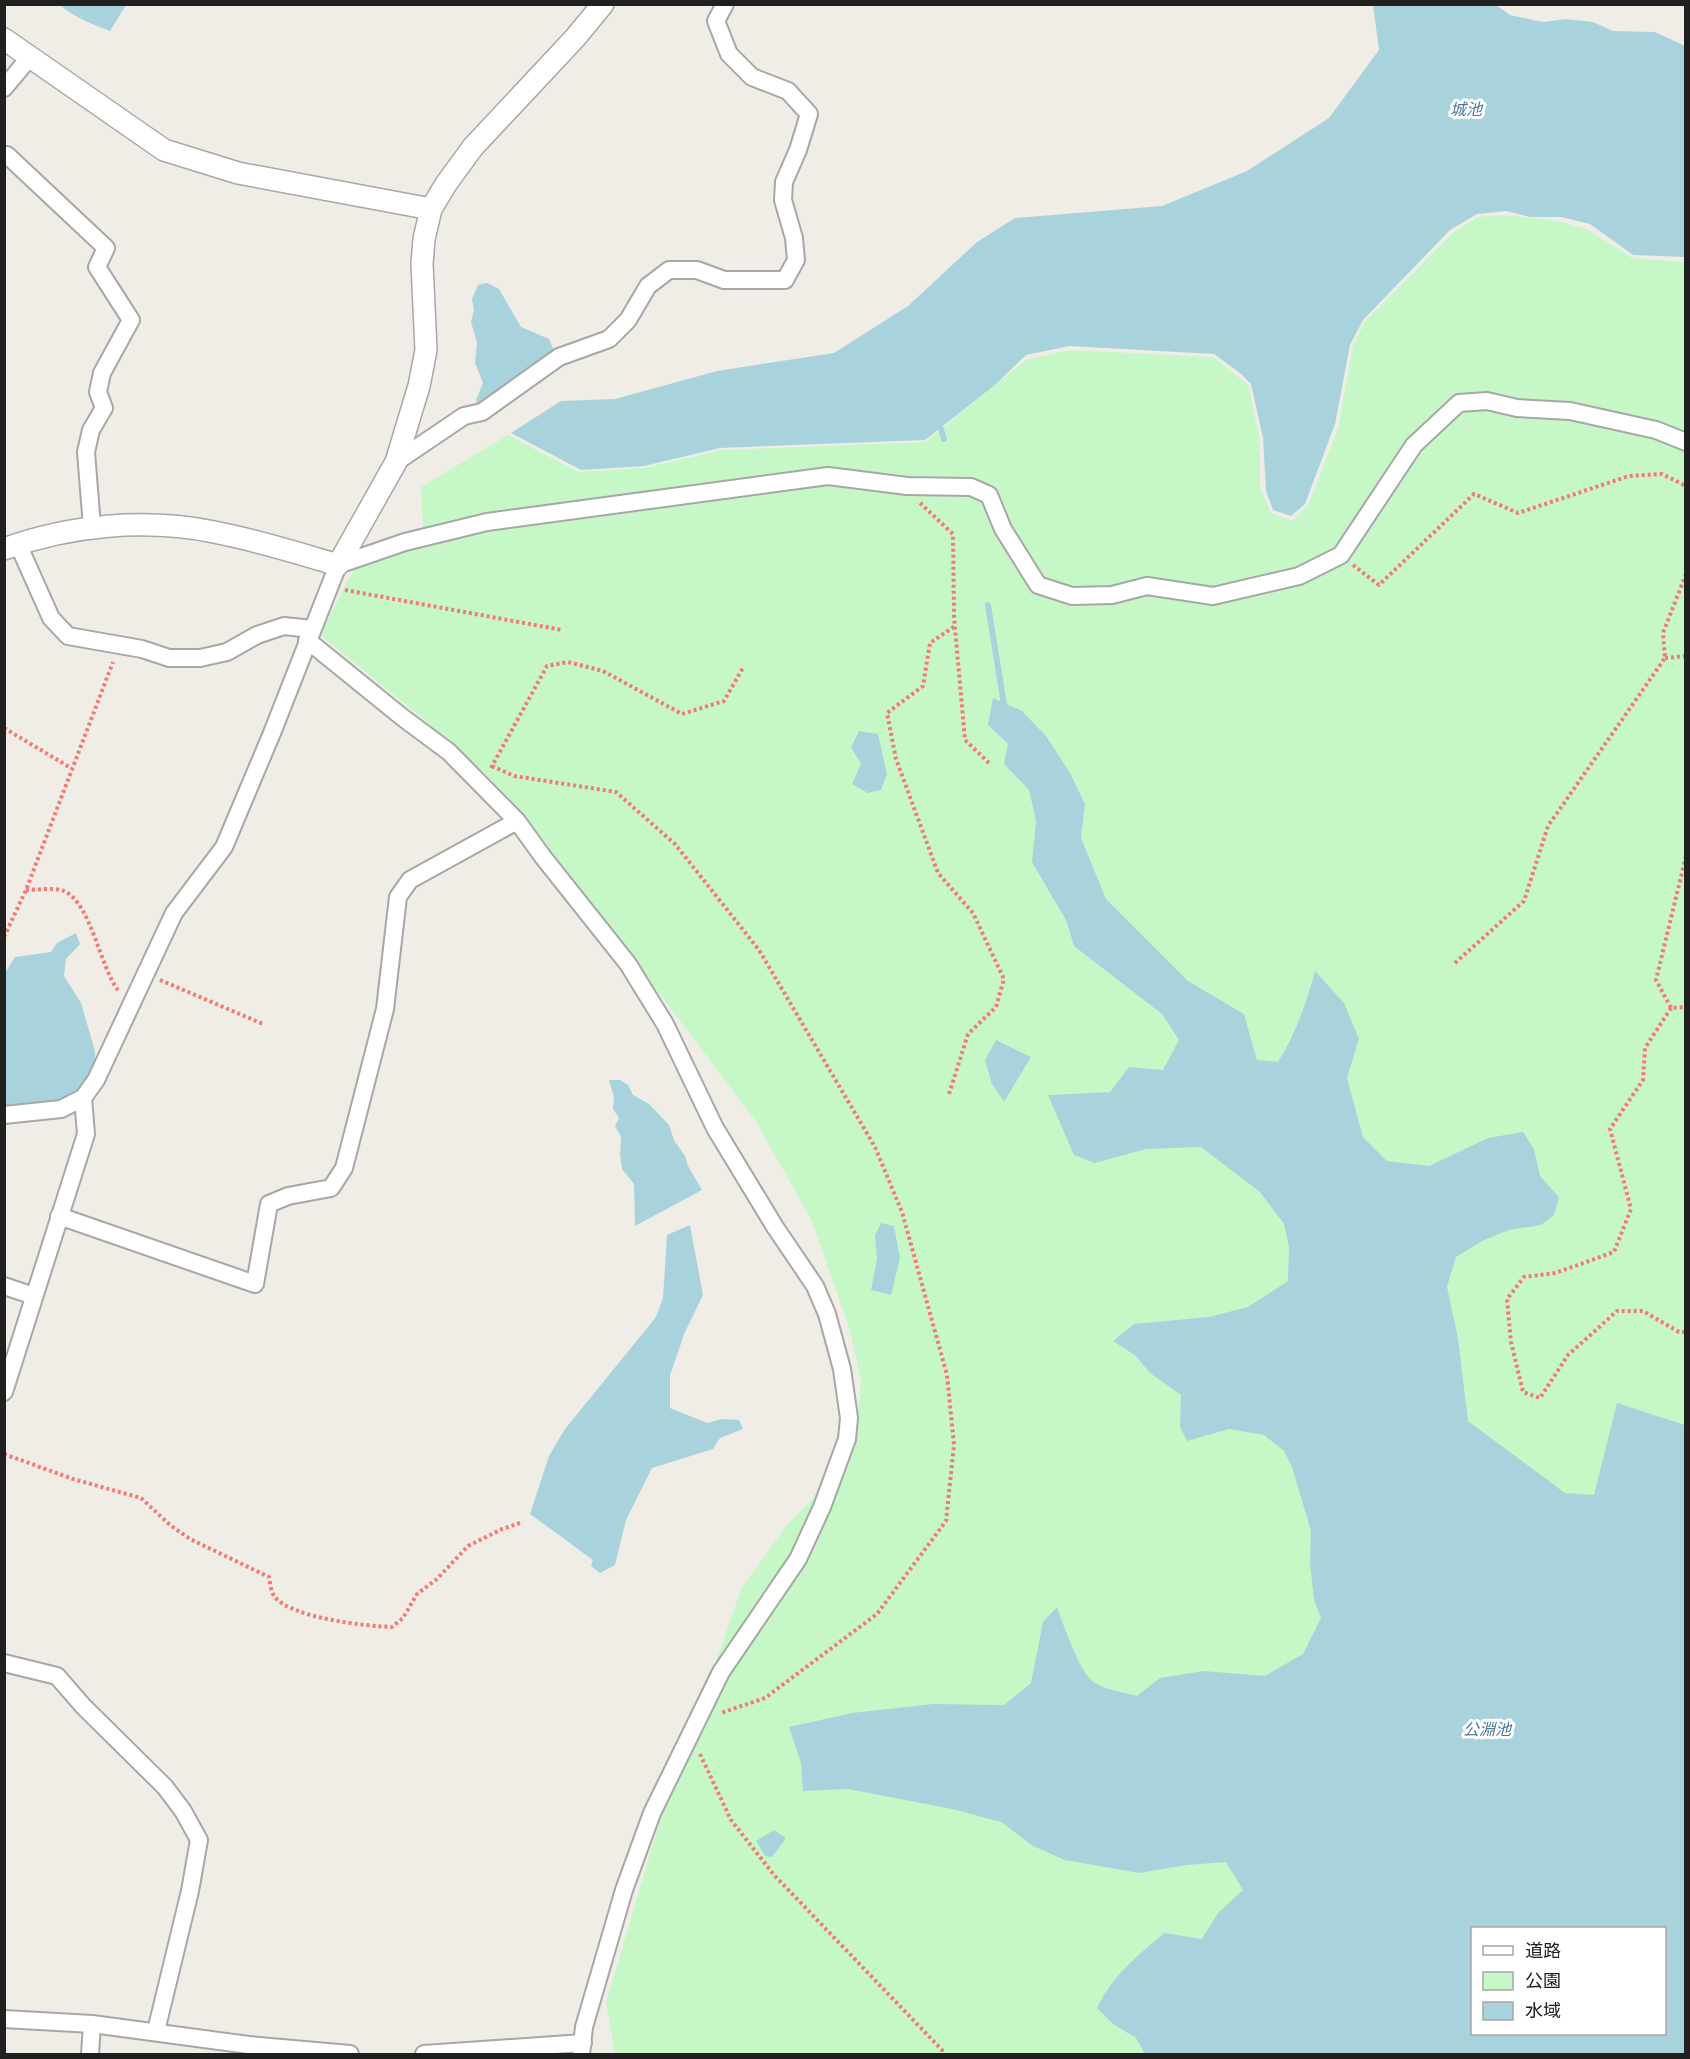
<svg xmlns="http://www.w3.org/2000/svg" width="1690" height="2059" font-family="Overpass,'Noto Sans JP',sans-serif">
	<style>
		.park { fill: #c6f8c7; fill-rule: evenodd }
		.water { fill: #a9d3dc; fill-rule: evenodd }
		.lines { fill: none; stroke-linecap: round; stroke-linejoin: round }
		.stream { stroke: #a9d3dc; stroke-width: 6 }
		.minor-casing { stroke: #a7a7a7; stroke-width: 20 }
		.tertiary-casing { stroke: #a7a7a7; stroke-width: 24 }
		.path { stroke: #f57972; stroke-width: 4; stroke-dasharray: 3 3; stroke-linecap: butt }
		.minor { stroke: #fff; stroke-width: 16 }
		.tertiary { stroke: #fff; stroke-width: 21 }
		.labels { text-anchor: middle; stroke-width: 6; stroke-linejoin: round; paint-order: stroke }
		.water-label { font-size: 16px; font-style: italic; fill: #49789d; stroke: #fff }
	</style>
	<rect width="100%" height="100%" fill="#f0ede7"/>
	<!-- park -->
	<path class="park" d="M1504,215L1558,221L1587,229L1632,258L1685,262V2054H615L606,2003L658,1827L742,1587L787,1525L811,1501L856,1432L861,1381L850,1330L811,1219L755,1120L560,862L486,774L421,717L320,635L366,545L423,527L421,487L508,435L578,472L644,468L722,450L925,442L1026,360L1070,350L1214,357L1248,385L1260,440V487L1271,513L1293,521L1309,503L1338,428L1353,345L1366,320L1454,232L1478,217ZM1472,1928H1664V2034H1472Z"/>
	<!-- water -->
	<g class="water">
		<path d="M60,5H126L110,31C92,24 75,18 60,5Z"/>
		<polygon points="1373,5 1496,5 1510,15 1533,20 1544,22 1565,19 1593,22 1613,31 1655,32 1685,46 1685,257 1633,255 1590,224 1561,217 1530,217 1506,211 1477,214 1450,230 1363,320 1350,345 1335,424 1305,504 1291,516 1273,510 1266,491 1263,438 1251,384 1240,373 1214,354 1069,346 1026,355 995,385 925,440 720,448 644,466 581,470 511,433 561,401 615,399 717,371 834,353 908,306 977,242 1015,218 1162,206 1247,171 1329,118 1379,50"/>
		<polygon points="487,283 499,289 521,327 549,339 555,353 478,406 476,400 483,383 475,363 477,343 471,322 474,310 472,299 478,285"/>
		<path d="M993,698L1022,711L1046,736L1070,773L1085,804L1081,838L1106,899L1188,981L1244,1014L1257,1060L1278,1062C1296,1033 1306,1004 1315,971L1344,1003L1359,1039L1347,1078L1363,1137L1387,1161L1429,1166L1488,1138L1523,1132L1534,1149L1540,1176L1559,1197L1554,1215L1541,1225L1509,1230L1482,1241L1456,1257L1447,1287L1458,1338L1468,1421L1565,1493L1594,1495L1617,1403L1685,1425V2054H1145L1136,2038L1113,2024L1097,2008C1112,1976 1137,1956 1164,1933L1202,1939L1218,1913L1243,1890L1226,1862L1187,1865L1139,1873L1065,1860L1033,1846L1001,1822L952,1809L848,1789L803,1791L801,1763L789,1727L852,1713L933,1704L1004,1705L1031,1683L1043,1622L1057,1607C1062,1622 1080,1671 1091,1680C1103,1690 1123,1692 1137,1696L1160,1678L1204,1671L1265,1676L1303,1654L1321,1618L1314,1600L1310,1563L1311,1531L1292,1467L1284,1451L1264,1435L1229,1429L1187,1441L1180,1427L1181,1395L1150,1373L1136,1356L1113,1341L1134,1324L1209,1317L1248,1307L1288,1281L1289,1247L1284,1224L1260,1192L1201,1147L1146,1149L1095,1163L1074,1155L1048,1095L1110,1092L1129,1067L1163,1070L1179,1040L1162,1014L1074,946L1066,920L1032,862L1036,821L1029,790L1004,764L1008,744L988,725ZM1472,1928H1664V2034H1472Z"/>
		<polygon points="859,731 878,734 887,774 881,790 868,793 852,784 861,764 851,747"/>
		<polygon points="76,933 80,944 66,959 64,976 81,1003 95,1051 95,1069 84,1089 53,1105 5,1105 5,973 15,957 51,952 57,943"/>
		<polygon points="996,1040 1031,1057 1004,1102 992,1084 985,1060"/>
		<polygon points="609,1080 620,1080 628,1085 633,1095 649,1104 669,1125 674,1140 685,1156 688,1166 702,1190 635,1226 634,1184 622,1169 620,1155 621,1137 615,1126 619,1118 613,1109 614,1097"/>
		<polygon points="881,1223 894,1226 900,1258 891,1295 871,1290 877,1259 875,1235"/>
		<polygon points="690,1225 703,1295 685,1332 670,1375 670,1408 707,1423 722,1419 739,1420 743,1429 720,1438 713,1449 652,1468 626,1520 615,1565 600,1573 591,1566 593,1560 530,1514 549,1456 565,1429 656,1317 663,1298 667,1235"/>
		<polygon points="774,1830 786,1838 772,1857 765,1856 756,1841"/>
	</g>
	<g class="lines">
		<!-- stream -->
		<g class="stream">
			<polyline points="939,423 944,439"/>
			<polyline points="988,605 1005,711"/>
		</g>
		<defs>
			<g id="minor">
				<polyline points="4,88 30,57"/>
				<polyline points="7,155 106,248 97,267 131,320 102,373 98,392 104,408 91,430 86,452 92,527"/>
				<polyline points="396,462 464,416 482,412 559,357 609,339 628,320 648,286 669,270 697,270 724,280 785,280 796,260 794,238 783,200 784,182 798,150 809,114 788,91 752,77 729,54 716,21 725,4"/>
				<polyline points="18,544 51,618 68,636 142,649 169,658 200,658 227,652 257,635 284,626 312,629"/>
				<polyline points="307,640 402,717 449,752 517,821 543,857 628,964 665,1024 715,1128 775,1227 815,1286 827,1314 842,1369 849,1418 847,1439 822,1507 798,1559 721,1672 652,1813 624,1890 584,2027 581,2054"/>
				<polyline points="4,1115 61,1109 83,1098 96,1080 174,913 224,847 272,733 338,565 405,542 487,522 828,476 907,486 971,487 989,495 1003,529 1038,585 1072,596 1112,595 1147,586 1213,596 1299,576 1341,555 1414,445 1459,403 1487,401 1517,408 1570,411 1656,430 1686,442"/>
				<polyline points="59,1216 255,1284 269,1204 288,1196 331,1188 344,1168 385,1009 398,897 410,880 517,821"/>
				<polyline points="4,1286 34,1296"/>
				<polyline points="4,1392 86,1134 83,1098"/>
				<polyline points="4,1663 57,1676 83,1706 165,1787 183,1811 199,1840 190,1891 156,2031"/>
				<polyline points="4,2019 92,2024 249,2045 350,2054"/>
				<polyline points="90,2054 92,2024"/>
				<polyline points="424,2054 583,2043"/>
			</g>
			<g id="tertiary">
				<polyline points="4,39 164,150 238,173 431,209"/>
				<path d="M4,549C70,525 145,518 214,532C256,540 297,553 338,565L396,462L419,386L426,350L422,264L424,239L431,209L446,184L473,147L575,38L603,4"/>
			</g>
		</defs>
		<!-- minor casing -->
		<use href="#minor" class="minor-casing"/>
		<!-- tertiary casing -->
		<use href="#tertiary" class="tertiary-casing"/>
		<!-- path -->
		<g class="path">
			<polyline points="920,503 953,534 954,617 965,740 989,763"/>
			<polyline points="1353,565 1379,585 1474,494 1518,513 1629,476 1662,474 1686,486"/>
			<polyline points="345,590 562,630"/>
			<polyline points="1665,658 1686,656"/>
			<polyline points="4,728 71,768"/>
			<polyline points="492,766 514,776 616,792 675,844 759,950 875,1147 902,1212 947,1375 954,1445 946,1521 877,1614 765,1698 721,1713"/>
			<polyline points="491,768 547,666 568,662 603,671 682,714 724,701 744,666"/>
			<polyline points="1686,856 1656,980 1671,1008 1686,1007"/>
			<path d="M26,890C37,890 54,887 64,891C91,903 100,967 118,990"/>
			<polyline points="4,937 26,890 113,662"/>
			<polyline points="1455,963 1524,901 1548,826 1665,658 1663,633 1686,574"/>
			<polyline points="160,980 263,1024"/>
			<polyline points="1671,1008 1645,1048 1643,1080 1610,1129 1631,1209 1614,1252 1555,1273 1524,1277 1507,1299 1511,1342 1523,1392 1540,1398 1568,1355 1617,1311 1643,1311 1679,1332 1686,1332"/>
			<polyline points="949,1094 968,1034 996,1007 1004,979 973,913 938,873 896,759 887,713 923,686 930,643 955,626"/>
			<path d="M4,1454L73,1479L141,1498L170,1525L190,1539L269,1577C270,1583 271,1591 274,1596C290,1618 365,1626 392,1627L403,1618L417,1594L437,1579L468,1546L502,1529L523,1522"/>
			<polyline points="700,1754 731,1820 774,1875 942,2050 942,2054"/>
		</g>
		<!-- minor -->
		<use href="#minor" class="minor"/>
		<!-- tertiary -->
		<use href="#tertiary" class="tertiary"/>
	</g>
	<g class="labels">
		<!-- water labels -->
		<g class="water-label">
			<text x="1466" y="115">城池</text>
			<text x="1487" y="1735">公淵池</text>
		</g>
	</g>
	<!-- border -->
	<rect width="1690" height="2059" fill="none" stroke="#202020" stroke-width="12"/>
	<!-- legend -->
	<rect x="1471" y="1927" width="195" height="108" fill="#ffffff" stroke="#a6a6a6" stroke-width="1.5"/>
	<rect x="1483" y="1946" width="30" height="9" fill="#ffffff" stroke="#a6a6a6" stroke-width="1.5"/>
	<text x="1525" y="1957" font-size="18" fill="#202020">道路</text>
	<rect x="1483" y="1972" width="30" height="18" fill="#c6f8c7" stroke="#a6a6a6" stroke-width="1.5"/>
	<text x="1525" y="1987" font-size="18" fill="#202020">公園</text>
	<rect x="1483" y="2002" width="30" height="18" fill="#a9d3dc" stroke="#a6a6a6" stroke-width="1.5"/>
	<text x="1525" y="2017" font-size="18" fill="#202020">水域</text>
</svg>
